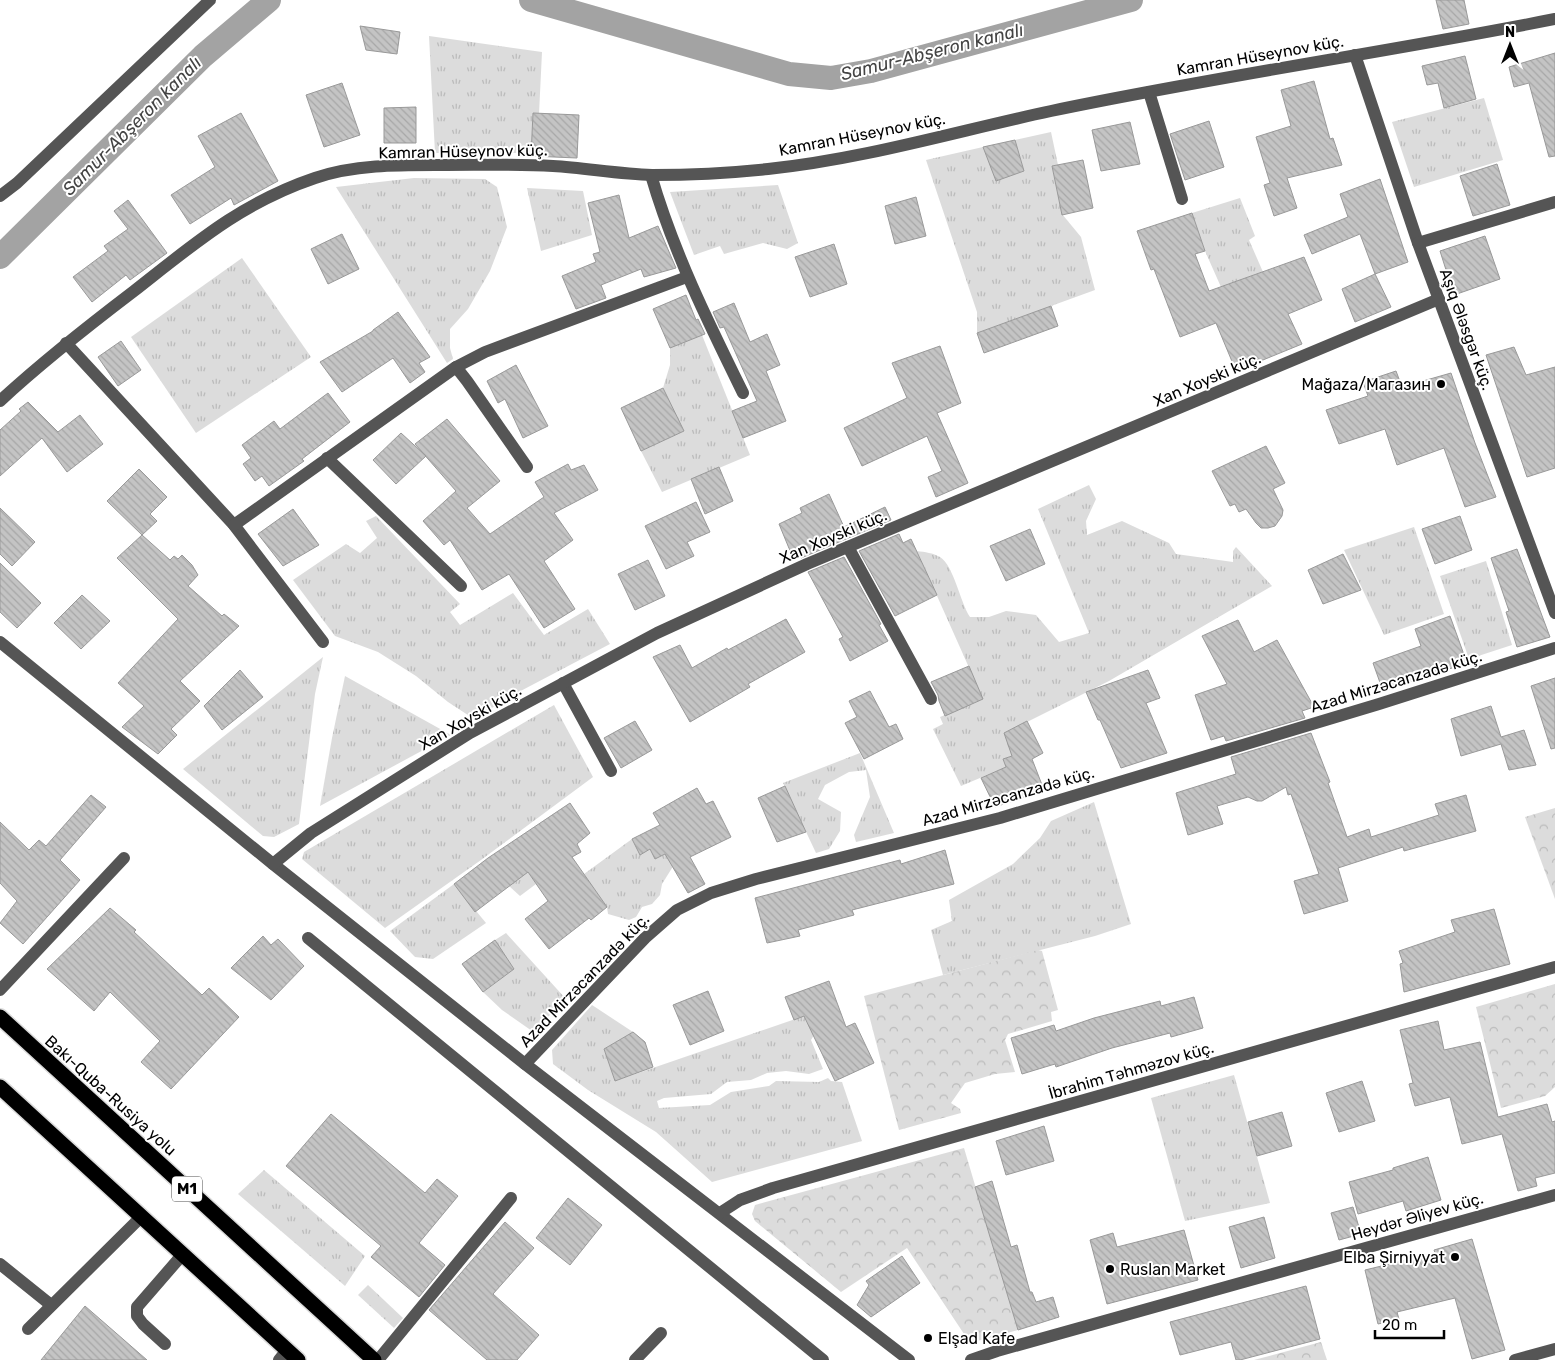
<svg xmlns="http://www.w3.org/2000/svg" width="1555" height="1360" font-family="Rubik,sans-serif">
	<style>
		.grass { fill: url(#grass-tufts) }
		.forest { fill: url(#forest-crowns) }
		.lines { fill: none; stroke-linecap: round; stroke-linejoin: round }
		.canal { stroke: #a3a3a3; stroke-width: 24 }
		.building { fill: url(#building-back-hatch); stroke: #999 }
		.highway-casing { stroke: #dbdbdb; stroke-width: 18 }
		.minor { stroke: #555; stroke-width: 12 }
		.highway { stroke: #000; stroke-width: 15 }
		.poi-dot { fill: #000; stroke: #fff; stroke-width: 2 }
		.labels { text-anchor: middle; stroke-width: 4; stroke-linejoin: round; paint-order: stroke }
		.shield { fill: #fff; stroke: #4c4c4c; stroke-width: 1 }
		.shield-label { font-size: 15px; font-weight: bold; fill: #000 }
		.street-label { font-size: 16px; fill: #000; stroke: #fff }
		.poi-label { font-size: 16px; fill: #000; stroke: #fff; text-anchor: end }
		.water-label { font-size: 18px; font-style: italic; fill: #444; stroke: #fff }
	</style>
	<defs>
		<pattern id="grass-tufts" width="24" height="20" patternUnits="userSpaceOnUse" patternTransform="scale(1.25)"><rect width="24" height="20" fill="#dcdcdc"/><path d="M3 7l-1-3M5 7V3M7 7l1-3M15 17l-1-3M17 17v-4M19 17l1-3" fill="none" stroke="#bbb"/></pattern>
		<pattern id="forest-crowns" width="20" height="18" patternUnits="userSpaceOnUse" patternTransform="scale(1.25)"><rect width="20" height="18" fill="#dcdcdc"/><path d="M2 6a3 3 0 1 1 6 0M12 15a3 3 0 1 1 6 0" fill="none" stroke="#bbb"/></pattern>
		<pattern id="building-back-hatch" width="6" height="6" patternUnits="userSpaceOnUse" patternTransform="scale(1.25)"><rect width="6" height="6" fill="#c4c4c4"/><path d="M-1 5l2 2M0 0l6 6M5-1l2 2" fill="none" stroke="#a7a7a7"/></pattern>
	</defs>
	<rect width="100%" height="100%" fill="#fff"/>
	<!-- grass -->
	<g class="grass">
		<polygon points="429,36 542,52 539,114 533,114 531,153 435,153"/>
		<polygon points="1484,98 1503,160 1414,187 1392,122"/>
		<polygon points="1051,132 1058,165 1052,166 1062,214 1081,237 1095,290 977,333 977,312 926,160 983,147 997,180 1024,171 1015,140"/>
		<polygon points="414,178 485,179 497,187 507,227 490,271 468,309 450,329 450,348 453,359 447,363 336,187"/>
		<polygon points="778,185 798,243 787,249 763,243 724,254 720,246 694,255 670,192"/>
		<polygon points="527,188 583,191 592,235 541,251"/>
		<polygon points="1240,198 1255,236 1249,240 1263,272 1221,287 1205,251 1192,213"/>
		<polygon points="242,258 311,357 196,433 131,337"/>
		<polygon points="702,335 750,455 662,492 641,451 684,431 663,388 670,365 670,348"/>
		<path d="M1089,485L1096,499L1086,521L1087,535L1122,521L1169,543L1176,554L1233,562V551L1236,547L1272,586L1109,681L1005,733L1012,756L1003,759L1006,767L961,786L933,729L943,724L940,717L983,699L917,551C925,552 933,553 940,557C954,566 960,602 970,617H989L1006,611L1036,615L1059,642L1089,633L1038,509Z"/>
		<polygon points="376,516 460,604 450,612 460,625 513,593 544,635 588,609 610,644 513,695 474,719 448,702 416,676 378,652 335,636 293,580 346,544 360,553 377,538 366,521"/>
		<polygon points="1414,527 1444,614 1384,635 1344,550"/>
		<polygon points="1486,561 1512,645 1469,659 1440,576"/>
		<polygon points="323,657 315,694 299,824 274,837 263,836 183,769"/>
		<polygon points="345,676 451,735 320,806 332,738"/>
		<polygon points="554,705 593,777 481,860 385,928 302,859 304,852"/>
		<polygon points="860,753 894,833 856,842 854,835 870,797 866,770 849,772 825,785 818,799 841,812 840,831 829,849 816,853 783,783"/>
		<polygon points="1094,802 1131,924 1095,936 943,975 931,930 952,921 949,900 1013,864 1040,838 1051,821"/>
		<polygon points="632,839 640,854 650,849 655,859 674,850 676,855 672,868 662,884 660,895 652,904 642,907 636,917 629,920 608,914 607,907 584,874"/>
		<polygon points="510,845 536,884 520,896 509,886"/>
		<polygon points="454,884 486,923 433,959 415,957 390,931"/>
		<polygon points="506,933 566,999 538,1027 532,1031 502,1010 483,992 514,969 495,940"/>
		<polygon points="592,1005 633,1032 604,1049 615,1081 807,1015 814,1035 811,1040 823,1069 809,1074 786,1071 767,1073 751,1080 727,1082 711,1094 664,1098 657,1101 659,1108 710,1105 731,1092 769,1086 776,1081 819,1082 828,1078 831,1081 842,1082 862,1141 712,1182 656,1132 588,1090 553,1064 552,1050"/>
		<polygon points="1234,1075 1270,1203 1185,1221 1151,1098"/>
		<polygon points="264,1170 365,1256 345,1286 238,1194"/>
		<polygon points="368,1285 403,1318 394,1328 358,1295"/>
	</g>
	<!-- forest -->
	<g class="forest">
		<polygon points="1555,808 1555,899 1525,817"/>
		<polygon points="1038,950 1042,951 1058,1010 1051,1012 1052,1021 1008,1034 1005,1040 1015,1072 995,1074 965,1083 951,1103 960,1109 961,1113 899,1130 864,996"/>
		<polygon points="1555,984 1555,1087 1545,1096 1501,1108 1476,1007"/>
		<polygon points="964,1148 1018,1330 970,1343 907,1248 841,1292 755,1221 752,1214 755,1205"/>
		<polygon points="1321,1342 1327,1360 1254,1360"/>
	</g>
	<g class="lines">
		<!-- canal -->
		<g class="canal">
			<polyline points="531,0 789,74 831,78 871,71 1131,0"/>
			<polyline points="0,257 203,56 269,0"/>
		</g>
	</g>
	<!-- building -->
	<g class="building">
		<polygon points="1436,0 1464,0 1469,24 1443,29"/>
		<polygon points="360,26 400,32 397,54 366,50"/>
		<polygon points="1555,53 1555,156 1549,157 1529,83 1514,87 1509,67"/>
		<polygon points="1465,56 1476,99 1444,108 1438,83 1427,85 1422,66"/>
		<polygon points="1314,81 1330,139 1333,138 1342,165 1287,178 1297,208 1274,216 1264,185 1270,183 1256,137 1291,126 1281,90"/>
		<polygon points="342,83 360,135 324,147 306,95"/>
		<polygon points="416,107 416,143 384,143 384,108"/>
		<polygon points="241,113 278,181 234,205 231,198 190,224 171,195 215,167 198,136"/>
		<polygon points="533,113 579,115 577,158 531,156"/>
		<polygon points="1209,121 1224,167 1185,180 1170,134"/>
		<polygon points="1130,122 1140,164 1101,171 1092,130"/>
		<polygon points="1015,140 1024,171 996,181 983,147"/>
		<polygon points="1083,160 1093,208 1062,215 1052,166"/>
		<polygon points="1497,164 1510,205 1473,216 1460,176"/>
		<polygon points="1380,179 1408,262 1375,274 1360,234 1312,254 1304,235 1348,217 1340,194"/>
		<polygon points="619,195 629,238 658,226 676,268 644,277 641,269 601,285 606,298 576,309 562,276 596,262 593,254 600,252 588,203"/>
		<polygon points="916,197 926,236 895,244 885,206"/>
		<polygon points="128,200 167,253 130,280 126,275 92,302 73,277 108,251 104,246 128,229 114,211"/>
		<polygon points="1192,213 1205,251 1195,254 1209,291 1304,257 1322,300 1288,314 1302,344 1236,371 1216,323 1180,337 1154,269 1151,270 1137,231"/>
		<polygon points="342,234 359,269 328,284 311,249"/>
		<polygon points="1485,236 1500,279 1454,295 1440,251"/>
		<polygon points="834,244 847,284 810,297 795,257"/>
		<polygon points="1375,274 1391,307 1355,322 1342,289"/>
		<polygon points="686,295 696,320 698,319 705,334 670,348 653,309"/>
		<polygon points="734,303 750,342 767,334 780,365 766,371 786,421 743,438 732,411 757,401 724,327 720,328 713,312"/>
		<polygon points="1051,306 1058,326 984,353 977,333"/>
		<polygon points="398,312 430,357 419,363 425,372 410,383 393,358 342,392 320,362 373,331 373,330"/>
		<polygon points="121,341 141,370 118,386 98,357"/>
		<polygon points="940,346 961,403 937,413 968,483 936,497 928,477 942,471 927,436 862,466 844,428 907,398 892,363"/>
		<polygon points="1514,347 1526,375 1555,367 1555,468 1527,477 1486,355"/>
		<polygon points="516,365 548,426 523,438 505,399 498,403 487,381"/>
		<polygon points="1396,371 1402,387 1451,373 1475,443 1496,497 1465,507 1444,448 1397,465 1385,429 1339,444 1326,410 1368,396 1363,382"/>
		<polygon points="663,388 684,431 641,451 621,408"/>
		<polygon points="328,393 350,422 302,459 304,461 269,486 262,476 255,481 243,464 251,458 242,445 274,421 280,429"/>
		<polygon points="28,402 58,432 80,415 103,444 67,472 42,438 0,476 0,430 21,411 19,409"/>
		<polygon points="447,419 500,481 467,508 490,534 544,497 535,482 568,464 571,470 584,465 598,490 554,513 573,540 544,561 575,609 544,628 509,574 482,590 450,540 444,545 423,521 456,491 415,444"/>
		<polygon points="401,433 426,456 396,484 373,460"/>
		<polygon points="1266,446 1285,483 1273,489 1283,510 1282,516 1275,526 1268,528 1261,528 1256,523 1246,509 1239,512 1235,504 1230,506 1212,471"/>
		<polygon points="719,467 733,501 705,514 691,479"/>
		<polygon points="139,469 167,497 150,514 157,521 142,535 107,501"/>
		<polygon points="829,494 844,527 885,507 891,520 801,558 799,555 793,558 779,524 802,513 800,508"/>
		<polygon points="696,502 710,532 687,542 694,556 666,569 645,526"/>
		<polygon points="0,508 35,542 12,566 0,554"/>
		<polygon points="293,509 319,545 283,566 258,534"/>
		<polygon points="1460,516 1472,550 1435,564 1422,529"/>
		<polygon points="1030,529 1045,564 1006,581 990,546"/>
		<polygon points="899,534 903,543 911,539 937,595 895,616 859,551"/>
		<polygon points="142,535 170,560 174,556 178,559 182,555 192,565 198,575 188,586 222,616 224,614 239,626 180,681 200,701 171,729 177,735 158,754 122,727 144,706 118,683 178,619 117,558"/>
		<polygon points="1517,549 1550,637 1517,647 1506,612 1509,611 1491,558"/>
		<polygon points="1343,554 1361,590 1323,604 1308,570"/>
		<polygon points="844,557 881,624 879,625 888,641 850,661 839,639 843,637 808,572"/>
		<polygon points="648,560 665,596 635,610 618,574"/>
		<polygon points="0,563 41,603 17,628 0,612"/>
		<polygon points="82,595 110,621 81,649 54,623"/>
		<polygon points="1450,616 1467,663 1383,691 1373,663 1421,646 1415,629"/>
		<polygon points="786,619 805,652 748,684 750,687 690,722 653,657 680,645 692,668 727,648 728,650"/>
		<polygon points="1238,620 1254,652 1277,640 1314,707 1302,711 1305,718 1226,741 1224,736 1211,740 1195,695 1227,684 1202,636"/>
		<polygon points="969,666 983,699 945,716 939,701 938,695 931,682"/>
		<polygon points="240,670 263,697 222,730 204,706"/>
		<polygon points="1148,670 1160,698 1146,703 1167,753 1121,768 1100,720 1098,720 1086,692"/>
		<polygon points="1555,678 1555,748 1551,749 1531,686"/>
		<polygon points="870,691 889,727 896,724 903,739 864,759 845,723 857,717 849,701"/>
		<polygon points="1491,706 1501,737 1524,730 1536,765 1509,770 1501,744 1461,756 1451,719"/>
		<polygon points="635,721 652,750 621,768 604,738"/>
		<polygon points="1027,721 1043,753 1032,759 1044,790 995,807 981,778 1006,767 1003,759 1012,756 1004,733"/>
		<polygon points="1311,733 1330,782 1328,783 1347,837 1369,829 1371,837 1439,815 1435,804 1466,795 1476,831 1404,851 1403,847 1338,868 1348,901 1304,914 1294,881 1319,874 1291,794 1288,795 1286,787 1262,801 1257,801 1248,797 1217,806 1223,824 1188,835 1176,793 1236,774 1231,757"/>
		<polygon points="785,786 806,832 777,842 758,798"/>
		<polygon points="697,788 706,804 713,801 731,837 690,857 705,884 688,893 665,854 655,859 650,849 640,855 632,839 660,825 653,813"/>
		<polygon points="91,795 106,807 60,860 80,880 23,944 0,923 17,901 0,883 0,822 29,850 39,840 46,846"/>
		<polygon points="570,803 590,833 577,844 581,852 572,857 607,907 591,920 589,918 549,949 525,919 548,901 528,872 475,912 454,884 488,858"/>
		<polygon points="945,850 954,884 852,910 854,915 798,930 800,936 767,943 755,898 900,860 901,864"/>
		<polygon points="110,908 136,930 134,932 202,995 209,988 239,1017 171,1089 141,1062 160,1041 110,992 94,1011 47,969"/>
		<polygon points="1494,909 1510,964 1404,992 1400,964 1403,963 1399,951 1455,932 1451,920"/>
		<polygon points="263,936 271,945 278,939 304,966 271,1000 231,968"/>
		<polygon points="495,940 514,969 483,992 462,964"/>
		<polygon points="829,981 846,1027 855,1023 874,1063 835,1081 804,1016 794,1020 785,997"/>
		<polygon points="708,991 724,1031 690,1045 673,1005"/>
		<polygon points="1194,997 1203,1028 1171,1037 1170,1033 1112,1048 1056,1067 1055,1064 1022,1074 1011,1038 1054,1025 1056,1031 1094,1018 1160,1001 1161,1006"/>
		<polygon points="1438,1021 1444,1050 1480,1042 1498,1117 1547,1104 1552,1122 1555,1121 1555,1173 1535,1178 1537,1186 1518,1191 1502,1134 1462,1144 1450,1097 1415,1106 1409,1084 1413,1083 1400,1030"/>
		<polygon points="633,1032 645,1042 653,1067 615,1081 604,1049"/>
		<polygon points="1362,1081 1375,1121 1339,1132 1326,1093"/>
		<polygon points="1282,1112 1292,1146 1257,1156 1248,1122"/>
		<polygon points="331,1114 425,1193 437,1179 458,1196 419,1243 445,1265 419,1297 371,1257 381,1246 286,1166"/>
		<polygon points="1044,1126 1054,1161 1006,1175 996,1141"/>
		<polygon points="1428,1157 1441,1200 1406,1211 1403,1201 1358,1214 1349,1182 1393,1170 1393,1168"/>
		<polygon points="992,1181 1011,1247 1017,1245 1030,1292 1032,1292 1036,1302 1053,1297 1059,1317 1018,1330 975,1187"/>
		<polygon points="568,1198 602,1225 570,1265 536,1238"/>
		<polygon points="1353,1207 1361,1234 1339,1240 1331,1213"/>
		<polygon points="1264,1217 1275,1258 1241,1268 1229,1227"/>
		<polygon points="505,1222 534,1248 493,1294 539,1335 517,1360 487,1360 429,1310"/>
		<polygon points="1184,1230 1198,1280 1107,1304 1090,1240 1113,1233 1117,1247"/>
		<polygon points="1472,1239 1505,1350 1472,1359 1455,1298 1397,1312 1399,1319 1378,1324 1365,1270 1435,1253 1434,1250"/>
		<polygon points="902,1256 920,1283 871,1317 857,1305 869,1285 866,1281"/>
		<polygon points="1306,1286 1320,1339 1240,1360 1236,1360 1231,1342 1180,1355 1170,1322"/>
		<polygon points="85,1306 147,1360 41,1360"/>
	</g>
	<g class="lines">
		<defs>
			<g id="highway">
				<polyline points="0,1017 374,1360"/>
				<polyline points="0,1087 298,1360"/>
			</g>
		</defs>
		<!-- highway casing -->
		<use href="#highway" class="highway-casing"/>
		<!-- minor -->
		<g class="minor">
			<polyline points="1355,55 1418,243 1555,613"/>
			<polyline points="1149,92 1182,199"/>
			<path d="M651,175C673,251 708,322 743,393"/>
			<polyline points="0,196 17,183 210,0"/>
			<polyline points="1418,243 1555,202"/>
			<polyline points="66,343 234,525 323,642"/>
			<polyline points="456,367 467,381 527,467"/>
			<path d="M0,401C42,362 88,326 134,291C194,244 241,203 315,178C356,164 403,165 446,165C482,165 518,164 553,166C586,168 619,174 652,175C690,175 730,173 768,169C864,159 957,131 1051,111C1218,76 1388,52 1555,19"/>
			<polyline points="327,458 461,586"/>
			<polyline points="234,525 456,367 485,352 687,277"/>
			<polyline points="848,547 931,699"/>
			<polyline points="0,642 273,864 525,1064 909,1360"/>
			<polyline points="563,683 611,771"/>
			<polyline points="273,864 311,833 470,733 657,633 807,564 1439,299"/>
			<polyline points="308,938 823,1360"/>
			<polyline points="0,990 124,858"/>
			<polyline points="525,1064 645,938 677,910 711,893 756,879 1000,818 1379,704 1555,648"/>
			<polyline points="720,1213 740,1200 773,1188 1555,967"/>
			<polyline points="0,1264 51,1305"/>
			<polyline points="28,1329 141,1217"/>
			<polyline points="165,1344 143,1324 137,1316 137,1307 183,1254"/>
			<polyline points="279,1360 287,1350"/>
			<polyline points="378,1360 511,1198"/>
			<polyline points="635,1360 661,1333"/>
			<polyline points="971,1360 997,1351 1555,1195"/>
			<polyline points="1515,1360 1555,1349"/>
		</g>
		<!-- highway -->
		<use href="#highway" class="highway"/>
	</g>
	<!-- markers -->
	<g class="poi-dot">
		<circle cx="1441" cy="384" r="5"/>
		<circle cx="1455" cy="1257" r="5"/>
		<circle cx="1110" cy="1269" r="5"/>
		<circle cx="928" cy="1338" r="5"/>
	</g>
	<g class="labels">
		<!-- shield labels -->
		<rect class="shield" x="172" y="1176.5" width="30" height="25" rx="4"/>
		<g class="shield-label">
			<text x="187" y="1194">M1</text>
		</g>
		<!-- street labels -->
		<g class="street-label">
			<text transform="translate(1260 55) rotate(-10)" y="6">Kamran Hüseynov küç.</text>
			<text transform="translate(862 134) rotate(-11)" y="6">Kamran Hüseynov küç.</text>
			<text transform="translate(463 151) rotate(-1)" y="6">Kamran Hüseynov küç.</text>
			<text transform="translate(1467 329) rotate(70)" y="6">Aşıq Ələsgər küç.</text>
			<text transform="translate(1207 379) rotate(-23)" y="6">Xan Xoyski küç.</text>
			<text transform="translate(833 536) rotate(-23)" y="6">Xan Xoyski küç.</text>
			<text transform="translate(1396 681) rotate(-17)" y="6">Azad Mirzəcanzadə küç.</text>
			<text transform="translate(470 717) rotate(-30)" y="6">Xan Xoyski küç.</text>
			<text transform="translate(1008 796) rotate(-16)" y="6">Azad Mirzəcanzadə küç.</text>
			<text transform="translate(584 980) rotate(-46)" y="6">Azad Mirzəcanzadə küç.</text>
			<text transform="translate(1131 1070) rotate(-16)" y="6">İbrahim Təhməzov küç.</text>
			<text transform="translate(111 1095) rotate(42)" y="6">Bakı-Quba-Rusiya yolu</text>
			<text transform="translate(1417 1216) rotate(-16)" y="6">Heydər Əliyev küç.</text>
		</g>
		<!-- poi labels -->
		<g class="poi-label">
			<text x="1431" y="390">Mağaza/Магазин</text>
			<text x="1445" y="1263">Elba Şirniyyat</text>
			<text x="1120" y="1275" text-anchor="start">Ruslan Market</text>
			<text x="938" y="1344" text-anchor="start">Elşad Kafe</text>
		</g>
		<!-- water labels -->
		<g class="water-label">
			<text transform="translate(932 52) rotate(-14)" y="6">Samur-Abşeron kanalı</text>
			<text transform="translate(132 126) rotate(-45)" y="6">Samur-Abşeron kanalı</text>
		</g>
	</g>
	<!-- north arrow -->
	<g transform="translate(1510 45)" stroke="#ffffff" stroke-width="4" paint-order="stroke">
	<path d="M0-4L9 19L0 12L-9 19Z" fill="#000000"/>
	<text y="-8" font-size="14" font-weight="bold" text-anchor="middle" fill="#000000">N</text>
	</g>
	<!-- scale -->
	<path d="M1375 1330v8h69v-8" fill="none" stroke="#000000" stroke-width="2.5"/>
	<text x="1382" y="1330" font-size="15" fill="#000000" stroke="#ffffff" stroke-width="4" paint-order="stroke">20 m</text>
</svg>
